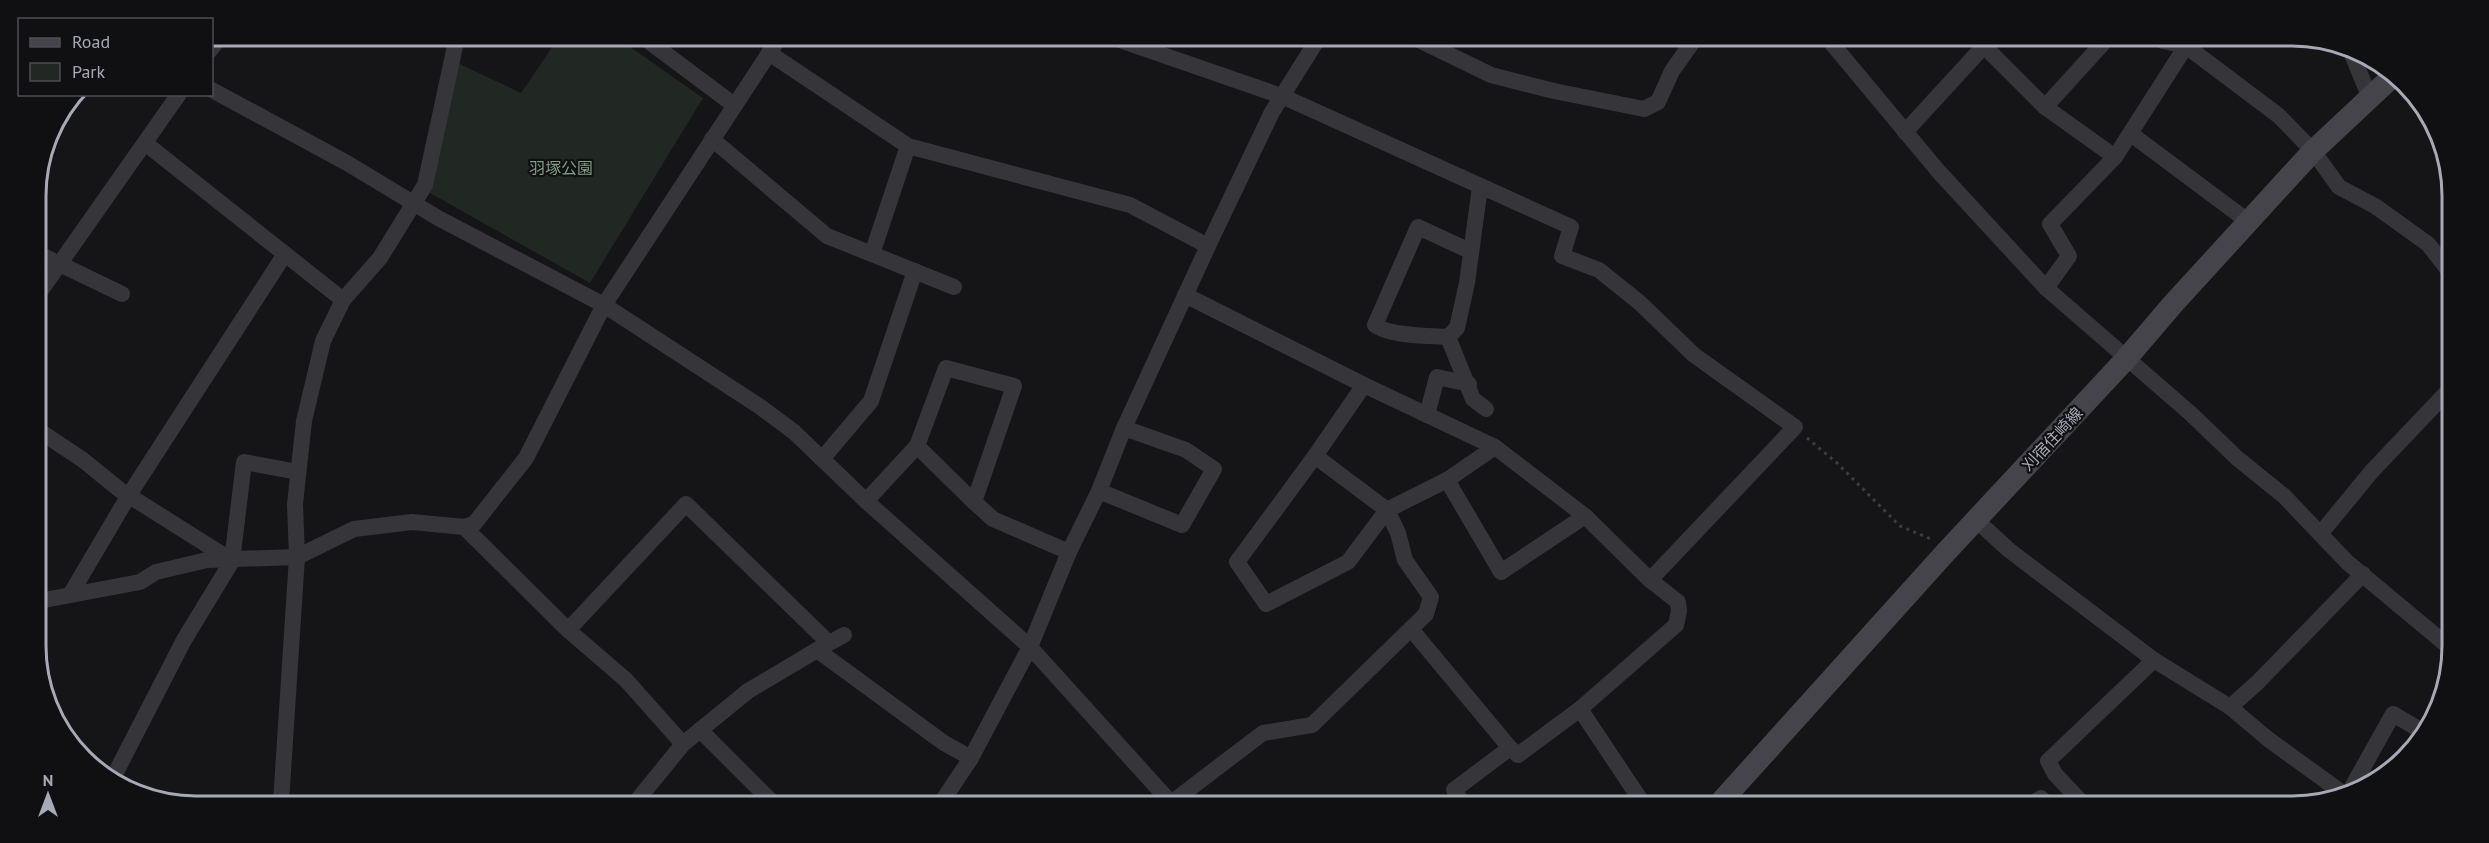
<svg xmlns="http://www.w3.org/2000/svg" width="2489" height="843" font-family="'PT Sans','Noto Sans JP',sans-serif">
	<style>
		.green { fill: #212823 }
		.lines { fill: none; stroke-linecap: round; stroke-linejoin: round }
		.path { stroke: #3c3c41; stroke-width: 3; stroke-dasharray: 3 4.5; stroke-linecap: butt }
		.lane { stroke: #36363a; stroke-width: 8 }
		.street { stroke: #36363a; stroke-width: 16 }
		.secondary { stroke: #44444a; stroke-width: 22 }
		.labels { text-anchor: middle; stroke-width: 4.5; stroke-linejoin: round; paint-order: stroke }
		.park-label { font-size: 16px; fill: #809e88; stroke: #100f11 }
		.street-label { font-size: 16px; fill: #a7a9b5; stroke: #100f11 }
		.rim { fill: none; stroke: #a7a9b5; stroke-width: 3 }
	</style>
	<rect width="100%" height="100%" fill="#151416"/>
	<!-- green -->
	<polygon class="green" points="559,37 616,37 703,98 590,283 430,193 451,60 521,93"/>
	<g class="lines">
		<!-- path -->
		<polyline class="path" points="1807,438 1837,463 1900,526 1931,539"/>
		<!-- lane -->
		<polyline class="lane" points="212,54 227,36"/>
		<!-- street -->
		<g class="street">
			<polyline points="643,37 734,105"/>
			<polyline points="1114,38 1284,97 1571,227 1562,256 1599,270 1640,303 1694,355 1795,427 1650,580"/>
			<polyline points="1417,39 1491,75 1554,91 1644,109 1658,102 1672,71 1694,40"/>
			<polyline points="1829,40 1939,172 2046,288 2190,413 2237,458 2284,496 2347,562 2448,646"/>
			<polyline points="1979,41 2045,107 2115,157 2186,46"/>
			<polyline points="2163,41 2186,46 2279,116 2313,151 2339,187 2375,206 2428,244 2449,271"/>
			<polyline points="2351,52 2370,98"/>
			<polyline points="769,53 908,146 1130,205 1208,246"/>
			<polyline points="212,90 347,163 438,218 604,305 759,406 794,432 866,501 1030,647 1172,804"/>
			<polyline points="2045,107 2105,41"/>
			<polyline points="1905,132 1984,46"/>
			<polyline points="2131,134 2249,222"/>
			<polyline points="712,139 827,236 954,287"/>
			<polyline points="145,143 343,300"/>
			<path d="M1470,251L1418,227L1375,325C1388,336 1431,336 1448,337L1457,328L1467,283L1480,187"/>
			<polyline points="37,253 122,294"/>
			<polyline points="872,254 908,146"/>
			<polyline points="2046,288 2069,256 2050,224 2115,157"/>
			<polyline points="1185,295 1364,385 1495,447 1585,516 1650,580 1678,602 1679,611 1676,625 1580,709 1518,755 1510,748 1411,629"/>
			<polyline points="37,296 179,94"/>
			<polyline points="1448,337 1473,399 1486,409"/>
			<polyline points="1427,415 1437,377 1469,384"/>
			<polyline points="38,430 83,460 120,490 231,560"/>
			<polyline points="917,446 974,502"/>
			<polyline points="1315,456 1387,510 1348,562 1266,604 1237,562 1315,456 1364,385"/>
			<polyline points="822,459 871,401 915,271"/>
			<polyline points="1447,480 1501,572 1585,516"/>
			<polyline points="1099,491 1182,525 1214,469 1186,450 1124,428"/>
			<polyline points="866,501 917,446 946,368 1014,386 974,502 993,519 1069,552"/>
			<polyline points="1976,520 2009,550 2154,660 2230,707 2268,739 2341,792"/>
			<polyline points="464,527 568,630 626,680 683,744 748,691 817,650 944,743 971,758"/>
			<polyline points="2321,533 2372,471 2449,390"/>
			<polyline points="70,595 129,495 285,254"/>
			<polyline points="39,601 140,582 156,572 207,560 297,557 354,529 412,522 464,527 474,524 526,458 604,305 779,38"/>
			<polyline points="568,630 686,504 829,643"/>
			<polyline points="820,648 844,635"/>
			<polyline points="2230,707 2257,683 2363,574"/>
			<polyline points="1580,709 1644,805"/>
			<polyline points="700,730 773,803"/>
			<polyline points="114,776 184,640 232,561 244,462 298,472"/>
			<polyline points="2351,789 2393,714 2427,734"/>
			<polyline points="281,802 297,557 295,504 304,421 323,341 343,300 380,258 425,185 457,37"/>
			<polyline points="635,803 683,744"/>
			<polyline points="941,803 971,758 1030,647 1069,552 1099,491 1124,428 1208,246 1272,112 1318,39"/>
			<polyline points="1171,803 1263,733 1312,725 1426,614 1431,597 1405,560 1398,533 1387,510 1447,480 1495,447"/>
			<polyline points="1464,805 1454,790 1510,748"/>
			<polyline points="2029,806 2041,798 2049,806"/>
			<polyline points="2085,806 2055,774 2048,761 2154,660"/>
		</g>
		<!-- secondary -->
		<polyline class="secondary" points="1718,805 1946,552 2126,359 2173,304 2313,151 2392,77"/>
	</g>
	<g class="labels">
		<!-- park labels -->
		<g class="park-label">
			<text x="561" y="174">羽塚公園</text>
		</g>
		<!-- street labels -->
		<g class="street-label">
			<text transform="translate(2052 439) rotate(-47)" y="6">刈宿住崎線</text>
		</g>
	</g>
	<!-- crop -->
	<path d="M0 0H2489V843H0ZM196 46H2292A150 150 0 0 1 2442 196V646A150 150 0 0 1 2292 796H196A150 150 0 0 1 46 646V196A150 150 0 0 1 196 46Z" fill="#100f11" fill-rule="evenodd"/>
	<path class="rim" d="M196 46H2292A150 150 0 0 1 2442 196V646A150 150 0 0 1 2292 796H196A150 150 0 0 1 46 646V196A150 150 0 0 1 196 46Z"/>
	<!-- legend -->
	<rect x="18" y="18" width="195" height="78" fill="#100f11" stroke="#4c4d53" stroke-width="1.5"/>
	<rect x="30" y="38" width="30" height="9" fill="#44444a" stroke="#4c4d53" stroke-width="1.5"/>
	<text x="72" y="48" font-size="18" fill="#a7a9b5">Road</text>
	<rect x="30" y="63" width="30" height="18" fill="#212823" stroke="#4c4d53" stroke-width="1.5"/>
	<text x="72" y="78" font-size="18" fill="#a7a9b5">Park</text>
	<!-- north arrow -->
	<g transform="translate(48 795)" stroke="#100f11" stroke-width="4.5" paint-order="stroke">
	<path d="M0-4.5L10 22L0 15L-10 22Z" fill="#a7a9b5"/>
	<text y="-9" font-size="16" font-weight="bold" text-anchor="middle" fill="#a7a9b5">N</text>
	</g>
</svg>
